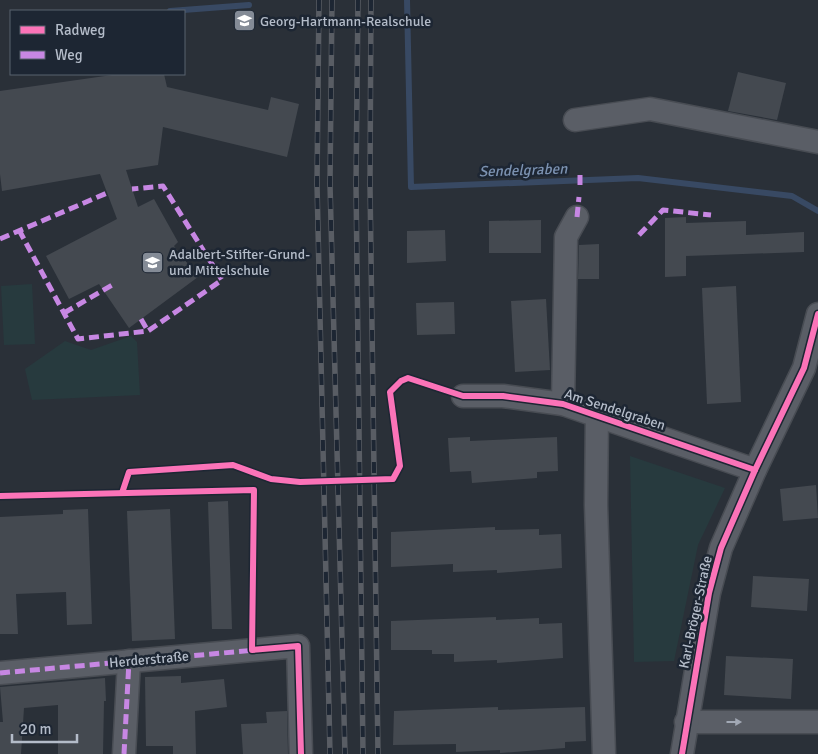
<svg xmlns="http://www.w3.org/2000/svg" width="818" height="754" font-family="Signika,sans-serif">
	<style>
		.green { fill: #273a3e }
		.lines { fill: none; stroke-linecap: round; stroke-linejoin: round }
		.stream { stroke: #384963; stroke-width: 6 }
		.building { fill: #444950 }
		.minor-casing { stroke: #484c53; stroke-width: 25 }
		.minor { stroke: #5a5e66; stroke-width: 22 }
		.rail-casing { stroke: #595d64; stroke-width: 5.5 }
		.rail { stroke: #1d2633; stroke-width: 4; stroke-dasharray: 11; stroke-linecap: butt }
		.quiet { stroke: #c787e3; stroke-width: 5; stroke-dasharray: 10 5; stroke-linecap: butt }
		.cycleway-casing { stroke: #1d2633; stroke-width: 9 }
		.cycleway { stroke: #fb73b8; stroke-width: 6 }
		.oneway { fill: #a2a9b5 }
		.labels { text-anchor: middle; stroke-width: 5; stroke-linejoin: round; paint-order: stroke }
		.poi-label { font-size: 14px; fill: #b4bcc9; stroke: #1d2633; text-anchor: start }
		.street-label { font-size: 14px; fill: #b4bcc9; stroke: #1d2633 }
		.water-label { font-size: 15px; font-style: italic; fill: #7c92b1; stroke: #1d2633 }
	</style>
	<rect width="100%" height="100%" fill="#2a3038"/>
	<!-- green -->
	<g class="green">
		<polygon points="32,284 35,344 4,345 1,286"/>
		<polygon points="131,336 137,342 140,395 32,400 25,369 65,341 91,350"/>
		<polygon points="630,456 725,488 698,545 674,661 634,662"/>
	</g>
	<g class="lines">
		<!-- stream -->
		<g class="stream">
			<polyline points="407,0 411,187 638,178 792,196 818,211"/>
			<polyline points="170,11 249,5"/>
		</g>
	</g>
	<!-- building -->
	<g class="building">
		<polygon points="738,72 786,83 777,120 728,111"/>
		<polygon points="119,74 164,74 167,87 268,110 271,97 299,104 287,157 163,127 158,165 126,170 138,207 154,199 178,242 174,246 198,277 129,328 99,284 69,299 46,256 117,219 100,174 2,191 0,174 0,91"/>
		<polygon points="686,217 686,223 746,221 746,235 804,232 804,252 686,256 686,276 665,277 665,218"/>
		<polygon points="541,220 541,253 489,253 489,221"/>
		<polygon points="445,230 446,261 407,263 407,231"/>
		<polygon points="599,244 599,279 578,279 579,245"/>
		<polygon points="736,286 741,402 707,404 702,288"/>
		<polygon points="546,299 550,370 515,372 511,301"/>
		<polygon points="454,302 455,334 417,335 416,303"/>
		<polygon points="470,437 470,441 557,437 558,471 537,472 537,478 472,483 471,471 450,472 448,438"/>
		<polygon points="816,485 818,518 783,521 780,489"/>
		<polygon points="228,501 232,629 212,629 208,502"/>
		<polygon points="88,509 92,624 67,625 66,592 16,594 18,634 0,634 0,517 63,514 63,510"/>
		<polygon points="170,509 175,639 132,641 127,511"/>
		<polygon points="495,527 495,530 539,529 539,535 561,534 562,568 497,573 497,570 453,572 453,564 391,567 391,532"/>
		<polygon points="753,576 809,579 807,611 751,607"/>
		<polygon points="496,617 496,620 539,618 539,624 562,623 563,658 497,663 497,660 454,662 454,654 432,654 432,650 391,650 391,621"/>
		<polygon points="726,656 793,659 791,699 724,695"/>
		<polygon points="181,676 181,683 224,679 227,707 195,711 196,754 173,754 173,746 146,746 145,677"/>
		<polygon points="105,678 106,701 104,701 103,754 58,754 58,705 24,708 21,754 0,754 0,722 3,722 0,687"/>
		<polygon points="498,707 498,710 585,707 586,741 565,742 565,748 500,753 500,750 456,752 456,744 393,745 394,711"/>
		<polygon points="287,711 288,754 243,754 241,724 267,723 266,712"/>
	</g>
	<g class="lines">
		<defs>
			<g id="minor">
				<polyline points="575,120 650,109 818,142"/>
				<polyline points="463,396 503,396 563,404 755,470"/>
				<polyline points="563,404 566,237 577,217"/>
				<polyline points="597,414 596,505 604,754"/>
				<polyline points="0,673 298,646 301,754"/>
				<polyline points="686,722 818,722"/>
				<polyline points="124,754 129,661"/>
				<polyline points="682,754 709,593 721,548 755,470 804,368 818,314"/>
			</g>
		</defs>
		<!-- minor casing -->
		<use href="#minor" class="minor-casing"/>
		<!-- minor -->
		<use href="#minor" class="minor"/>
		<defs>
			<g id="rail">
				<polyline points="319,0 317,184 330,754"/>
				<polyline points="332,0 330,184 345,754"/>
				<polyline points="358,0 356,185 363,754"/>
				<polyline points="371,0 370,185 378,754"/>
			</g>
		</defs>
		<!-- rail casing -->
		<use href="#rail" class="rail-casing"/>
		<!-- rail -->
		<use href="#rail" class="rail"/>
		<!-- quiet -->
		<g class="quiet">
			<polyline points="580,175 580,187"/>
			<polyline points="577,217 579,197"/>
			<polyline points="19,230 78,339 148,331 222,280 163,186 132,189"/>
			<polyline points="639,235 663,210 711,215"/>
			<polyline points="0,239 107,193"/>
			<polyline points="64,313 114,284"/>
			<polyline points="141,319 148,331"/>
			<polyline points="0,673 256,650"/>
			<polyline points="124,754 129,661"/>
		</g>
		<defs>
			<g id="cycleway">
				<polyline points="122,493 129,472 233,465 271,479 300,482 393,479 400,466 390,392 401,381 408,378 463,396 503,396 563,404 755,470"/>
				<polyline points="0,496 254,490 252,650 298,646 301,754"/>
				<polyline points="682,754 709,593 721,548 755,470 804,368 818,314"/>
			</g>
		</defs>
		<!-- cycleway casing -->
		<use href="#cycleway" class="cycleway-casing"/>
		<!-- cycleway -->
		<use href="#cycleway" class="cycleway"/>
	</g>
	<!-- one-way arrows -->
	<defs><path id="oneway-solid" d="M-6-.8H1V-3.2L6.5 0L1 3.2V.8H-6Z" transform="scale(1.25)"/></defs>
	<use class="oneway" href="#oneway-solid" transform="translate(734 722)"/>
	<!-- icons -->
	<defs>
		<symbol id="school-square" viewBox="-11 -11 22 22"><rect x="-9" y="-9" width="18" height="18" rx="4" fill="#848b96" stroke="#1d2633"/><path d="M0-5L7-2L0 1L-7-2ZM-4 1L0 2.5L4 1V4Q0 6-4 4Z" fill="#fff"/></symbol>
	</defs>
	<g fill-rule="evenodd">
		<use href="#school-square" x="232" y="8" width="25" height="25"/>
		<use href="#school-square" x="140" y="250" width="25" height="25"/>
	</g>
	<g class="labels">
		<!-- poi labels -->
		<g class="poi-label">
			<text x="260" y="26">Georg-Hartmann-Realschule</text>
			<text x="169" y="259">Adalbert-Stifter-Grund-<tspan x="169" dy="16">und Mittelschule</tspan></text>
		</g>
		<!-- street labels -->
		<g class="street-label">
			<text transform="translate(615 409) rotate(18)" y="5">Am Sendelgraben</text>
			<text transform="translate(695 612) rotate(-78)" y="5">Karl-Bröger-Straße</text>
			<text transform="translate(149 659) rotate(-5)" y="5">Herderstraße</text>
		</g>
		<!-- water labels -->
		<g class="water-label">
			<text transform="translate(523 170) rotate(-2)" y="5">Sendelgraben</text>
		</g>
	</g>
	<!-- legend -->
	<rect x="10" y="10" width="175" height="65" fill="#1d2633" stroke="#59626f"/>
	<rect x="20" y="26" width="25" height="8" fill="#fb73b8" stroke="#59626f"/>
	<text x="55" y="35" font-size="15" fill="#b4bcc9">Radweg</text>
	<rect x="20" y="51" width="25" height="8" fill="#c787e3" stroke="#59626f"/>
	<text x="55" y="60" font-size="15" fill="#b4bcc9">Weg</text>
	<!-- scale -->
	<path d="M12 734v8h65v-8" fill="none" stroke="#b4bcc9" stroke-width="2.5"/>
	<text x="20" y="734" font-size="15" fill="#b4bcc9" stroke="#1d2633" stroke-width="4" paint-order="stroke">20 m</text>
</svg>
